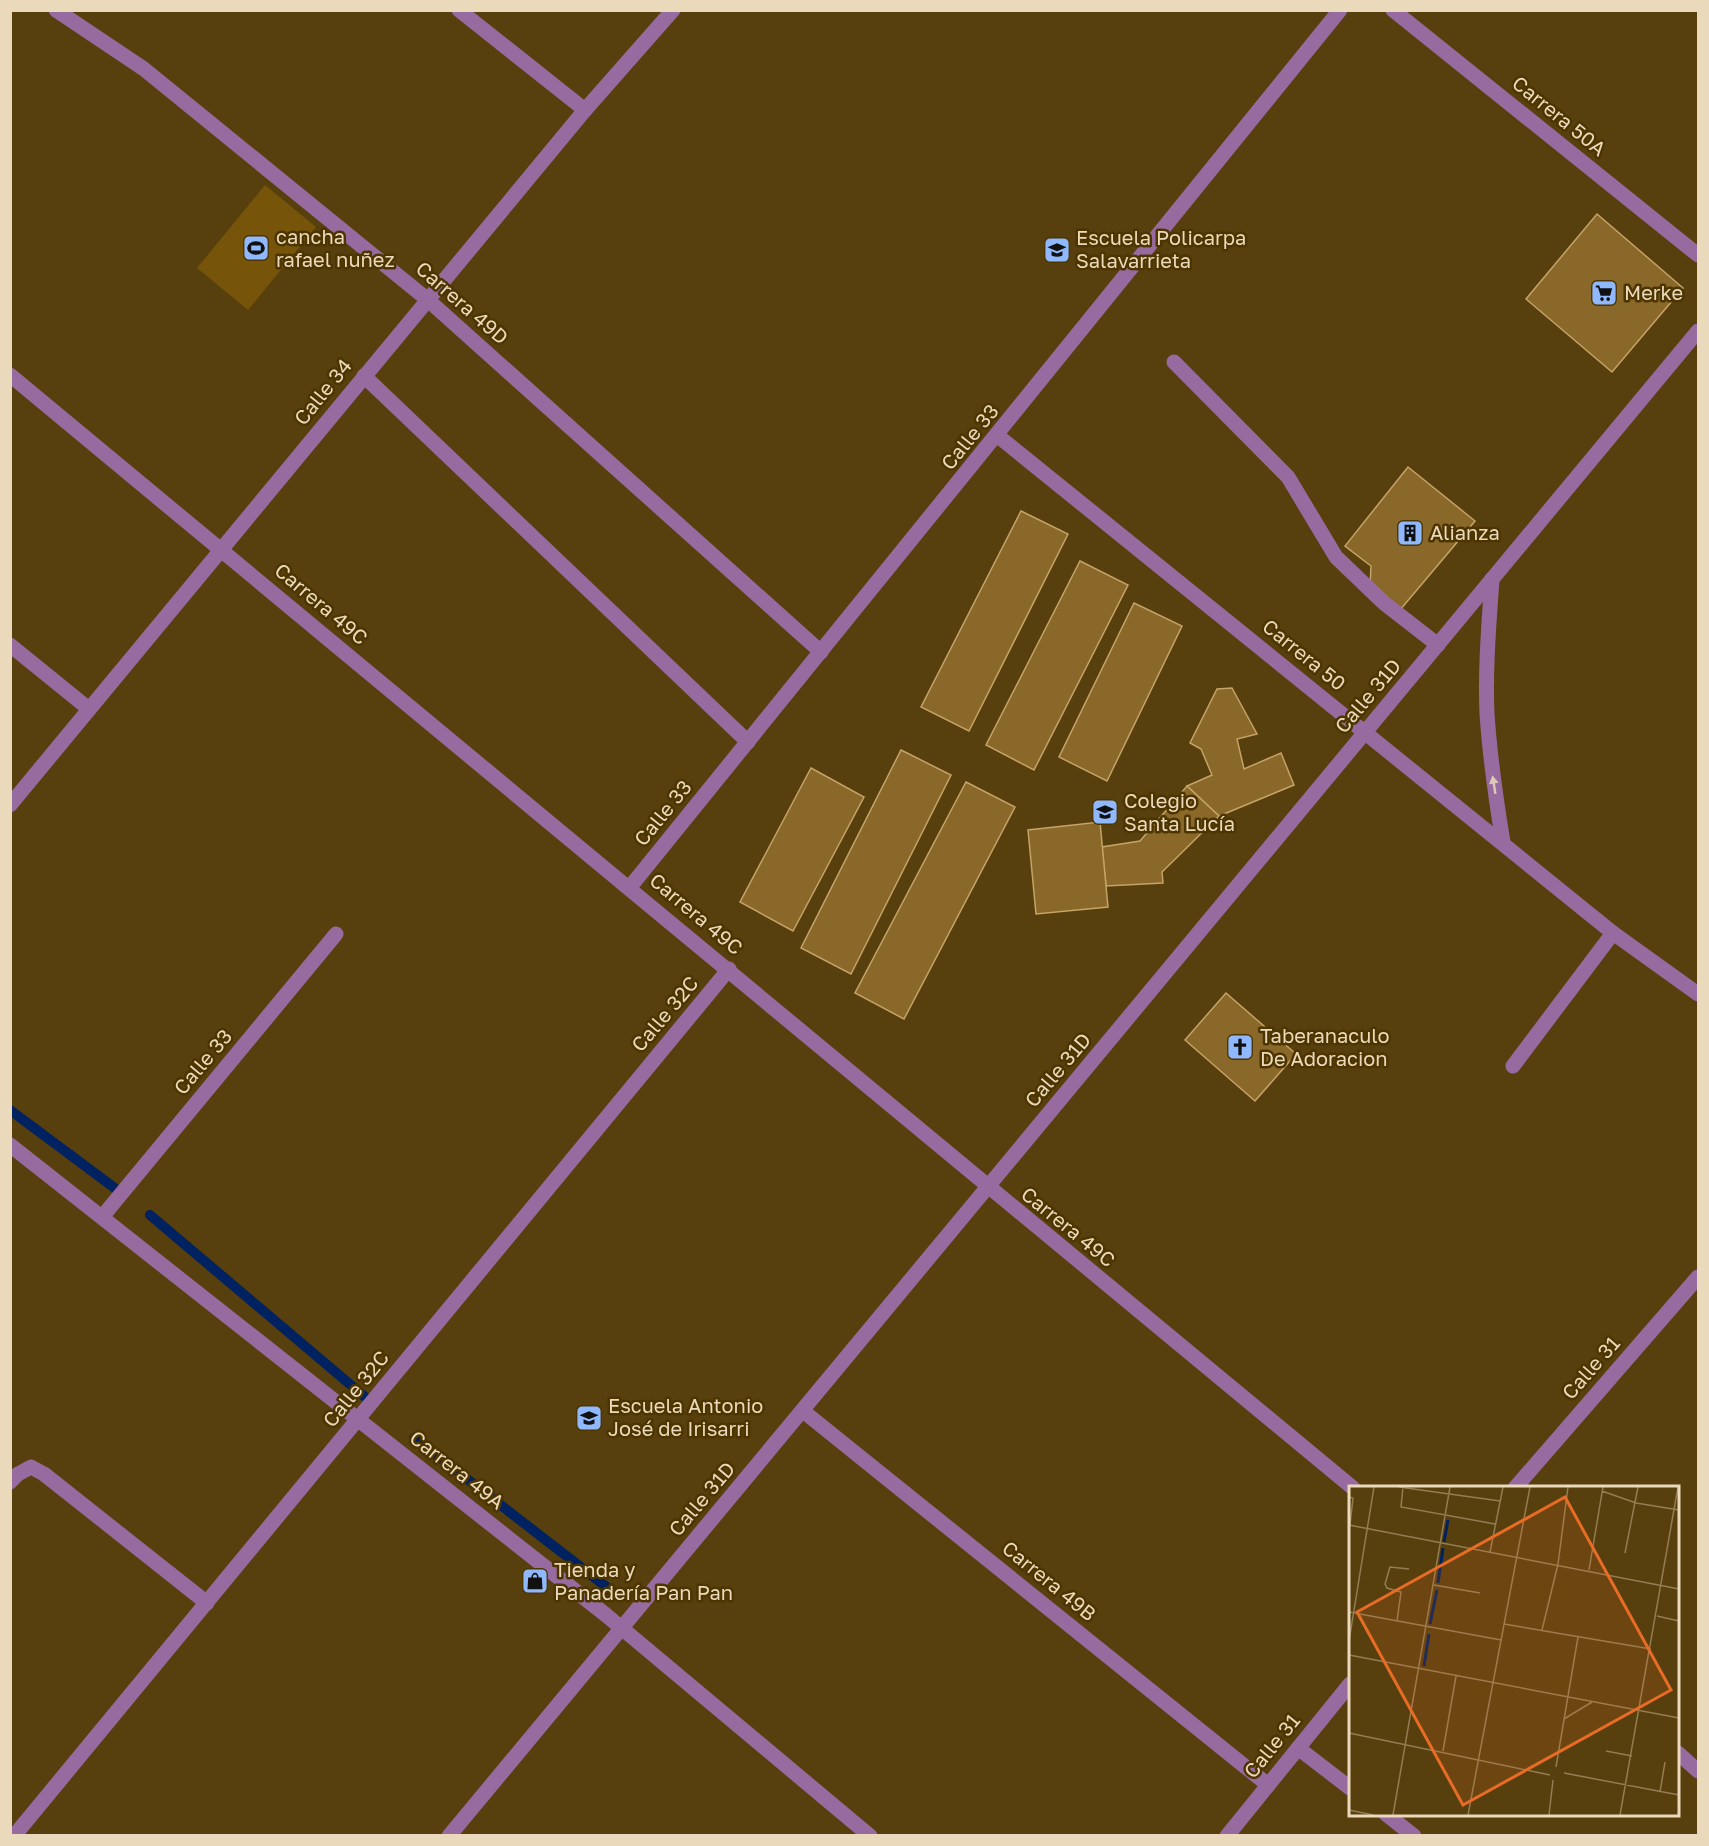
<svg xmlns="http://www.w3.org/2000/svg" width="1709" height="1846" font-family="'Golos Text',sans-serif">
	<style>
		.green { fill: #765409 }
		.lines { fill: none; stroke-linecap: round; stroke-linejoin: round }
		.stream { stroke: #002260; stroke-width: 10 }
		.building { fill: #89682a; stroke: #c6a366; stroke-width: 1.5 }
		.minor { stroke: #976ba0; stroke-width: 15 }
		.oneway { fill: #dec8b7 }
		.labels { text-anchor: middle; stroke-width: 5; stroke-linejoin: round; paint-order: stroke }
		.street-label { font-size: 20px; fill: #ebd9bb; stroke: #4d3500 }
		.poi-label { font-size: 20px; fill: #ebd9bb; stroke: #4d3500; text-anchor: start }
		.inset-river { fill: none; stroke: #002260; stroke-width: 3 }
		.inset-road { fill: none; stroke: #937d53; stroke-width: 1.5 }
		.view { fill: #e86c26; fill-opacity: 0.15; stroke: #e86c26; stroke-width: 3 }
		.inset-edge { fill: none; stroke: #ebd9bb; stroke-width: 3 }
	</style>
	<rect width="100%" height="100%" fill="#583f0e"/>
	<!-- green -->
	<polygon class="green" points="265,185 316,227 248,310 197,268"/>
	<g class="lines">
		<!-- stream -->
		<g class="stream">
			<polyline points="10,1110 116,1189"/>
			<polyline points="150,1215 365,1397"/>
			<polyline points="414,1438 613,1592"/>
		</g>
	</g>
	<!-- building -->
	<g class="building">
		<polygon points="1597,214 1683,288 1612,372 1526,299"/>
		<polygon points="1408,467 1475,521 1400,610 1370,587 1371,566 1345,546"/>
		<polygon points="1021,511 1068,534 969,731 921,707"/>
		<polygon points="1080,561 1128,585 1034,770 986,745"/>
		<polygon points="1134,603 1182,626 1107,781 1059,757"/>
		<polygon points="1232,688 1257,734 1237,739 1244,769 1281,753 1294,785 1219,816 1187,786 1212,775 1201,749 1190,743 1217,689"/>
		<polygon points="901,750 951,775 851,974 801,948"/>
		<polygon points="811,768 864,797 793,931 740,902"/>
		<polygon points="966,782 1015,807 904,1019 855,993"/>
		<polygon points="1187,786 1219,816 1162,872 1163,883 1106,886 1102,847 1140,841"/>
		<polygon points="1100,822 1108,907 1036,914 1028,830"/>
		<polygon points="1226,993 1296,1054 1255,1101 1185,1040"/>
	</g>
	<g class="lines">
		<!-- minor -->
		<g class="minor">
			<polyline points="56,10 144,69 428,300 821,652"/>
			<polyline points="459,10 585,110"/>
			<polyline points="1393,10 1698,255"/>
			<polyline points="1174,362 1288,477 1336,557 1384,603 1438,645"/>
			<path d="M10,375C459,745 903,1119 1353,1488"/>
			<polyline points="364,376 748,742"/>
			<polyline points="998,436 1613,933 1698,994"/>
			<path d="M1492,579C1489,624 1485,669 1487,714C1490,757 1496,800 1503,842"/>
			<polyline points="10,645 89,709"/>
			<polyline points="10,805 585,110 673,10"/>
			<polyline points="630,887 1340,10"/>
			<polyline points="1513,1066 1613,933"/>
			<polyline points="10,1145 606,1615 870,1836"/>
			<polyline points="102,1217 336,934"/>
			<polyline points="803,1411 1268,1785"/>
			<polyline points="10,1482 18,1474 31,1467 44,1474 207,1603"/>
			<polyline points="1515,1488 1698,1277"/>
			<polyline points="1298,1748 1350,1788"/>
			<polyline points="1678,1753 1698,1771"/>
			<polyline points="1386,1814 1414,1836"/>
			<polyline points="14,1836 729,969"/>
			<polyline points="449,1836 1698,331"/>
			<polyline points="1227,1836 1350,1684"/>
		</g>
	</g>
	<!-- one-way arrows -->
	<defs><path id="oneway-solid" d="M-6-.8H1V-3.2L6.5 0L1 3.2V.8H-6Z" transform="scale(1.5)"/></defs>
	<use class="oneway" href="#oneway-solid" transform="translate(1494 785) rotate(-99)"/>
	<!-- icons -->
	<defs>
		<symbol id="stadium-square" viewBox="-11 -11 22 22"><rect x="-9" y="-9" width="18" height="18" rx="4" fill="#8fb8fd" stroke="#4d3500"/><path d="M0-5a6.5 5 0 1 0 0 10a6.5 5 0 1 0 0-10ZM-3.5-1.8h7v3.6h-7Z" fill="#111"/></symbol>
		<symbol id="school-square" viewBox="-11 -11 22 22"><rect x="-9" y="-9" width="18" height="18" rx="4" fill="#8fb8fd" stroke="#4d3500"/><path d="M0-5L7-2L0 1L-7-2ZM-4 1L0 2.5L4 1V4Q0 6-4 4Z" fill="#111"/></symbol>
		<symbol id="supermarket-square" viewBox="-11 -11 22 22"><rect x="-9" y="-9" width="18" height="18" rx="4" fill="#8fb8fd" stroke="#4d3500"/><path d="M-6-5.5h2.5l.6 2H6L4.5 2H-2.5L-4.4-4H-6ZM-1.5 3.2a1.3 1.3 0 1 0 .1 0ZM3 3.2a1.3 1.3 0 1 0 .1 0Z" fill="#111"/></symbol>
		<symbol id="building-square" viewBox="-11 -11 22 22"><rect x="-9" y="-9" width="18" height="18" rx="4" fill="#8fb8fd" stroke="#4d3500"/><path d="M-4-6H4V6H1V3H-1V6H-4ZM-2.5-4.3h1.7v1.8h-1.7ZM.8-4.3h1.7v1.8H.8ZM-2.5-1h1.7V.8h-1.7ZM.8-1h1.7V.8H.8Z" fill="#111"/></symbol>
		<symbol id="church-square" viewBox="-11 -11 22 22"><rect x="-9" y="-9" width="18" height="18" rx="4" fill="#8fb8fd" stroke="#4d3500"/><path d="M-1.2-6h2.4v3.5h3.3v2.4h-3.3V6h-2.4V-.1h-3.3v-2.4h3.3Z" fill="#111"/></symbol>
		<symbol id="shop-square" viewBox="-11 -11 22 22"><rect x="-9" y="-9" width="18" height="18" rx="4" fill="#8fb8fd" stroke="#4d3500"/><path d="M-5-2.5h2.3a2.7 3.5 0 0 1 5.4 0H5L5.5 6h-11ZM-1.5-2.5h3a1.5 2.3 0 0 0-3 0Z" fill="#111"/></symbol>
	</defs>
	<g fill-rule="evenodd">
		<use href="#stadium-square" x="241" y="233" width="30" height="30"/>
		<use href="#school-square" x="1042" y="235" width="30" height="30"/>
		<use href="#supermarket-square" x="1589" y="278" width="30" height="30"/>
		<use href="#building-square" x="1395" y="518" width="30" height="30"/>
		<use href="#school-square" x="1090" y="797" width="30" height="30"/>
		<use href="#church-square" x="1225" y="1032" width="30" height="30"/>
		<use href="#school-square" x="574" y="1403" width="30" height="30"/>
		<use href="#shop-square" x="520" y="1566" width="30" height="30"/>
	</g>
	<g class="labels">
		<!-- street labels -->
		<g class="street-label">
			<text transform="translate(1559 116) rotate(39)" y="7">Carrera 50A</text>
			<text transform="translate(462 303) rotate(41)" y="7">Carrera 49D</text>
			<text transform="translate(323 392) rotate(-51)" y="7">Calle 34</text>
			<text transform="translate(970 437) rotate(-51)" y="7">Calle 33</text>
			<text transform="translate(321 604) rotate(40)" y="7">Carrera 49C</text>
			<text transform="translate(1304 655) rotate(39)" y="7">Carrera 50</text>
			<text transform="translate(1368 696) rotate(-50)" y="7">Calle 31D</text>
			<text transform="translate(663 813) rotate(-51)" y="7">Calle 33</text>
			<text transform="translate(696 914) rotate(40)" y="7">Carrera 49C</text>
			<text transform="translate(665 1014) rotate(-50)" y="7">Calle 32C</text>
			<text transform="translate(203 1062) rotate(-50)" y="7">Calle 33</text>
			<text transform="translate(1058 1070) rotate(-50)" y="7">Calle 31D</text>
			<text transform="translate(1068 1227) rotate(39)" y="7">Carrera 49C</text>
			<text transform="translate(1591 1368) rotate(-49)" y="7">Calle 31</text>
			<text transform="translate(356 1389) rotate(-51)" y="7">Calle 32C</text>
			<text transform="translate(457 1470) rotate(38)" y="7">Carrera 49A</text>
			<text transform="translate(702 1499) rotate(-50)" y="7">Calle 31D</text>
			<text transform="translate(1049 1581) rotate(39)" y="7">Carrera 49B</text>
			<text transform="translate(1272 1746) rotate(-51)" y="7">Calle 31</text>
		</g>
		<!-- poi labels -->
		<g class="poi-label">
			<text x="276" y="244">cancha<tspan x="276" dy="23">rafael nuñez</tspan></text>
			<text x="1076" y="245">Escuela Policarpa<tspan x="1076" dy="23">Salavarrieta</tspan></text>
			<text x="1624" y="300">Merke</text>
			<text x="1430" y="540">Alianza</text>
			<text x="1124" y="808">Colegio<tspan x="1124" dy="23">Santa Lucía</tspan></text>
			<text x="1260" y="1043">Taberanaculo<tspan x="1260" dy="23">De Adoracion</tspan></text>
			<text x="608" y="1413">Escuela Antonio<tspan x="608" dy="23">José de Irisarri</tspan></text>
			<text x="554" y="1577">Tienda y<tspan x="554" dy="23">Panadería Pan Pan</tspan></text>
		</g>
	</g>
	<!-- overview -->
	<g transform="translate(1349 1486)">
		<rect width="330" height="330" fill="#583f0e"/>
		<path class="inset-river" d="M95,56L99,34M89,97L94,62M81,138L88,104M75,180L80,148"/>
		<path class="inset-road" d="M50,1L151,15M54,1L52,21L146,38M253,5L287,17L330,24M0,11L4,12L1,39M0,39L330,103M141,66L154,1M276,67L289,1M240,84L254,1M85,99L131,107M0,126L152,154M308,130L330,135M48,135L52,106L38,102L36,98L41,81L60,83M155,138L302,163M193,144L209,78L219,1M0,155L25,1M0,169L330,232M215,233L243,216M0,247L201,289M94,265L107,190M257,265L283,270M207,281L229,151M215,287L330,309M311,306L316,276M0,324L24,329M44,329L101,1M119,329L181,1M200,329L204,294M271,329L329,1"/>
		<path class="view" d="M216,11L322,204L114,319L8,126Z"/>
		<rect width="330" height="330" class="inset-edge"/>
	</g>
	<!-- border -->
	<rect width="1709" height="1846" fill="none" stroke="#ebd9bb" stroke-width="24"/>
</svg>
